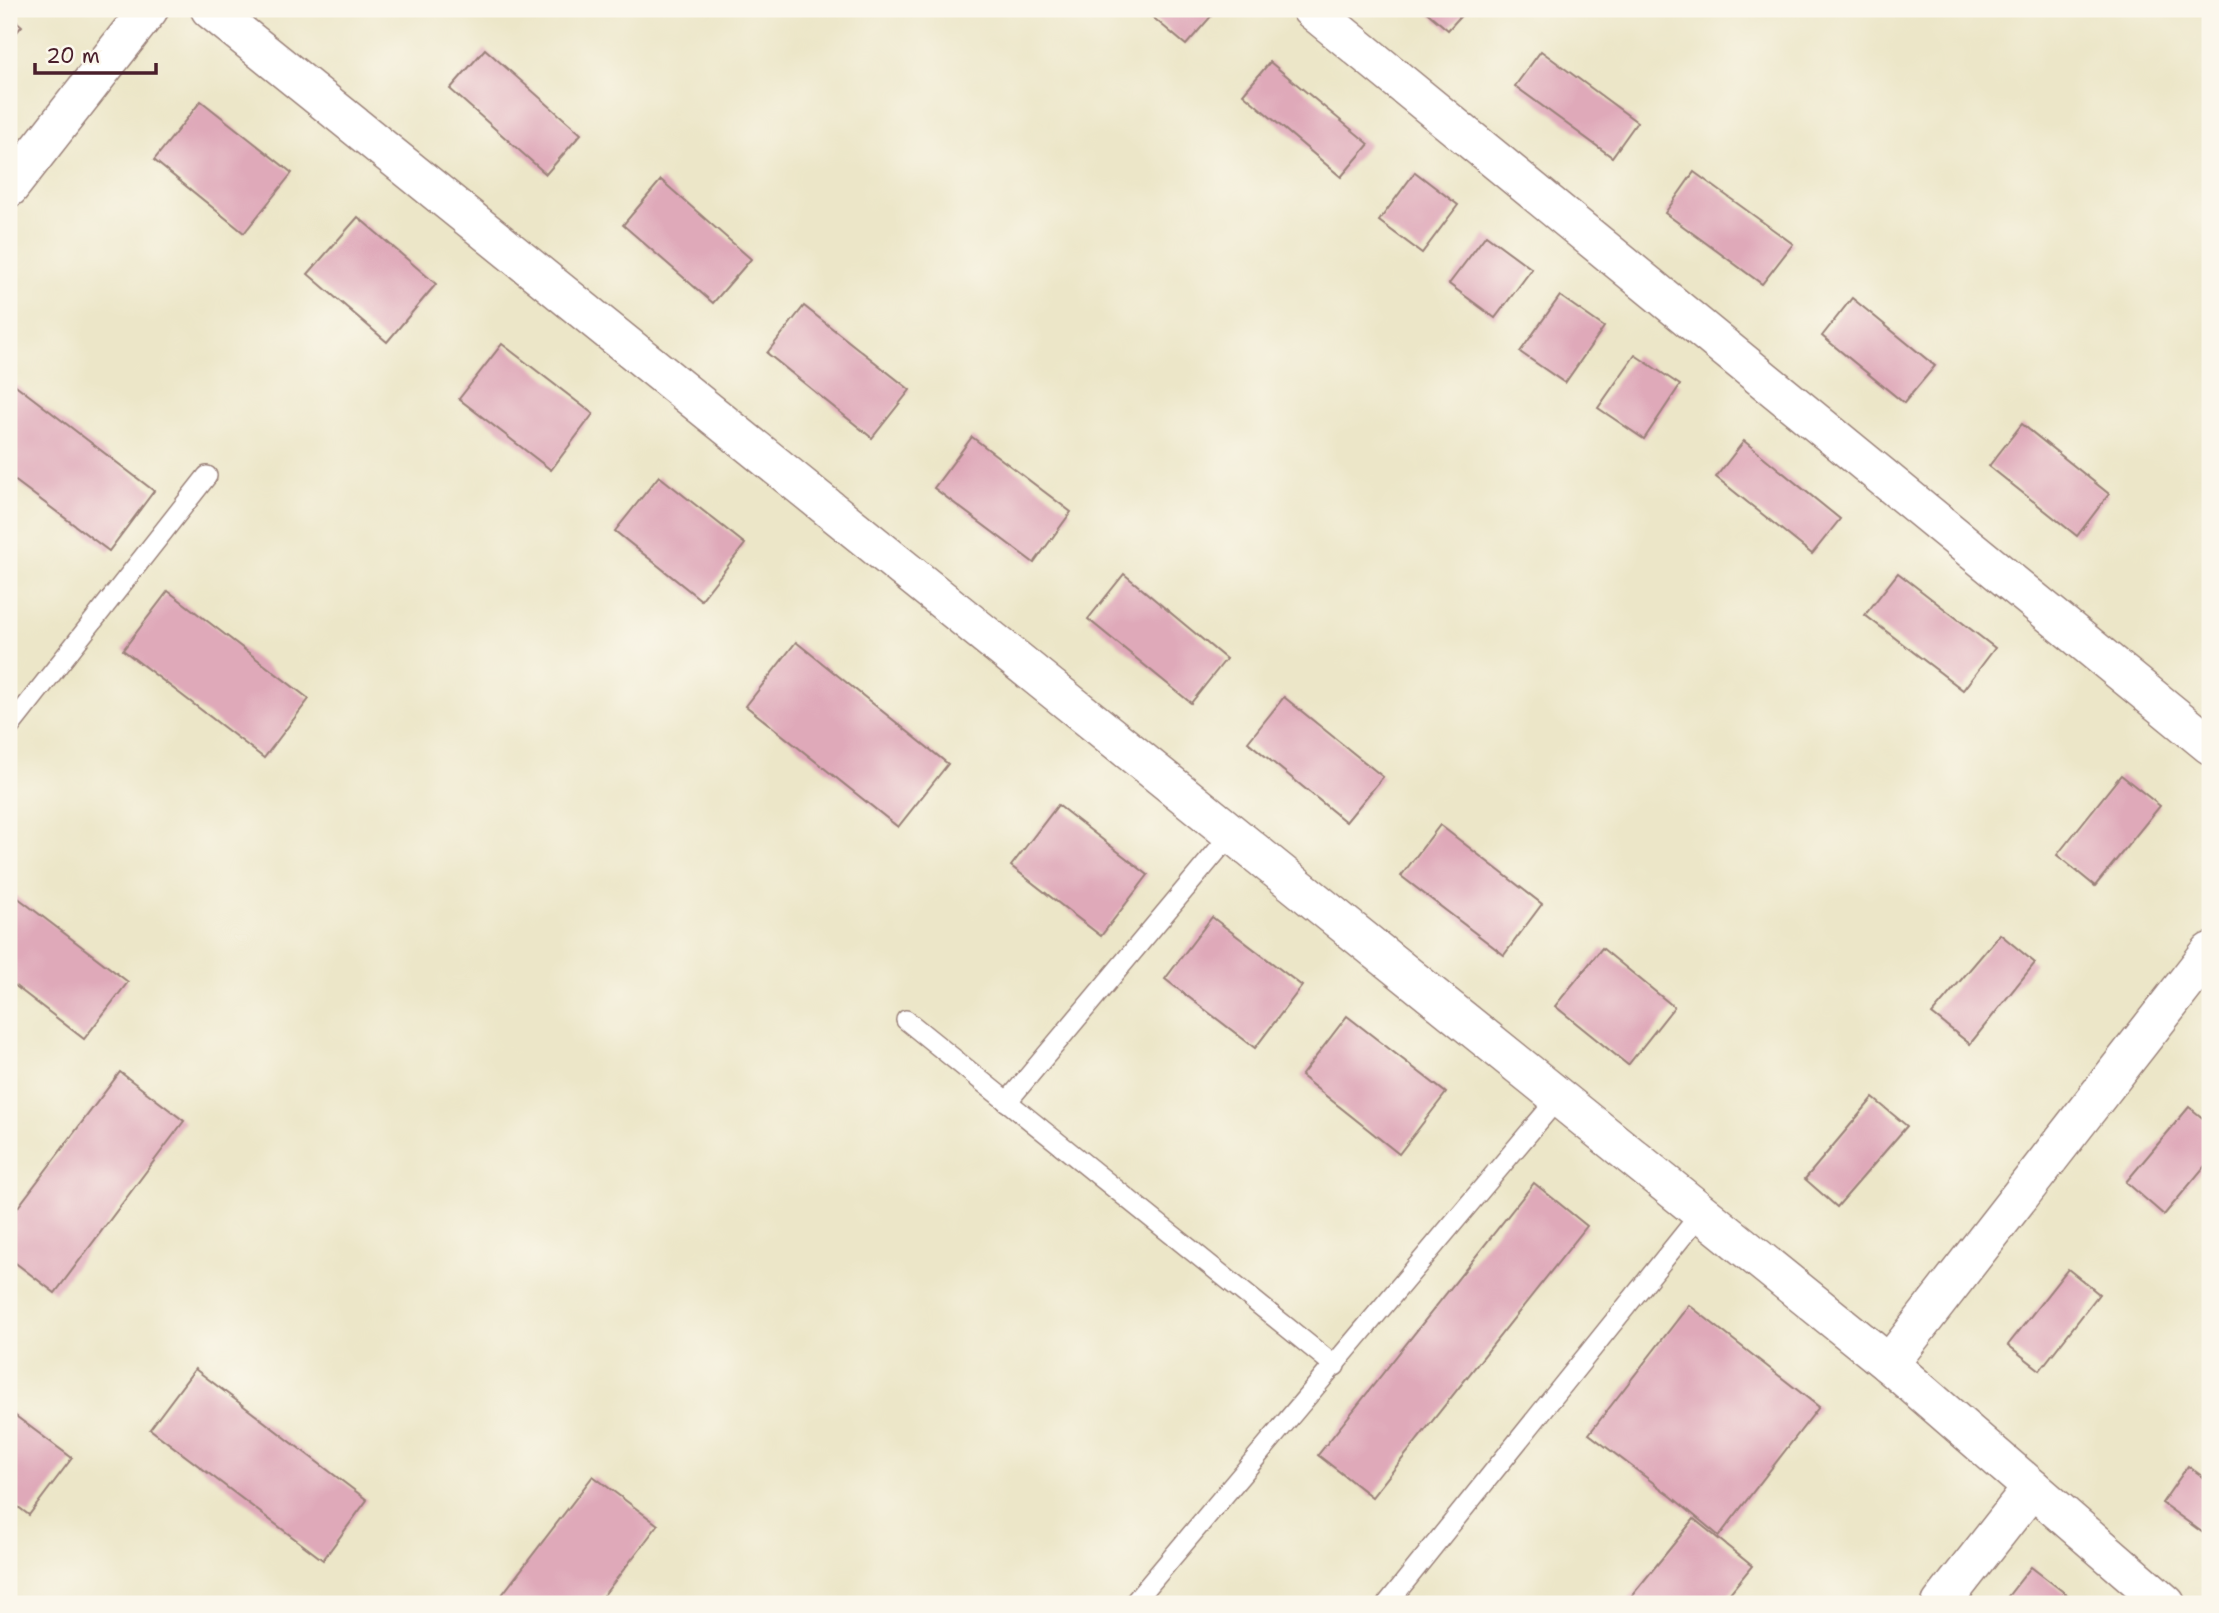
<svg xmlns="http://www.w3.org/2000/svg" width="2219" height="1613" font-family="'Shantell Sans',sans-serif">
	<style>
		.building { fill: #dfa9b9 }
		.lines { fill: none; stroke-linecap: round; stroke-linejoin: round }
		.lane-casing { stroke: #9b827a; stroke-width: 22 }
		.street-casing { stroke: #9b827a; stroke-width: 41 }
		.lane { stroke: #fff; stroke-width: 19 }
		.street { stroke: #fff; stroke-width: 38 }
	</style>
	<rect width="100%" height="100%" fill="#fbf7ec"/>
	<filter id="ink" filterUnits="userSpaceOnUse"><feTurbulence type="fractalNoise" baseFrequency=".0143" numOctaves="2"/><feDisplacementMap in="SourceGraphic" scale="14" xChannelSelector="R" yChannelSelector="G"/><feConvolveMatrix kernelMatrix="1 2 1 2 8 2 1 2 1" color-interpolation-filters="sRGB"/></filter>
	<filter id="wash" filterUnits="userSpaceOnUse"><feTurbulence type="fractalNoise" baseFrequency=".00686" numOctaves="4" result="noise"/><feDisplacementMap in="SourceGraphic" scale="28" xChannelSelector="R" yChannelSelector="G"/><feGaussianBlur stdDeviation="1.57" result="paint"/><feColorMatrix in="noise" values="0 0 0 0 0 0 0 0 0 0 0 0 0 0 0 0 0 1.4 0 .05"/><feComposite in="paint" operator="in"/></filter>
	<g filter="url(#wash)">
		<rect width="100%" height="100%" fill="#ece6c8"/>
		<g id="blocks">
			<!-- building -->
			<g class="building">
				<polygon points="1143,9 1209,9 1214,13 1186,45"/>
				<polygon points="1423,9 1467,9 1448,30"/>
				<polygon points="9,15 22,26 9,41"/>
				<polygon points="485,49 581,134 546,174 450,89"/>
				<polygon points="1541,51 1637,122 1612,157 1515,86"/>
				<polygon points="1270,62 1369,144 1341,177 1243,94"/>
				<polygon points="201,101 292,173 244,233 154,160"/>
				<polygon points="1415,172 1458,205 1422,253 1379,221"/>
				<polygon points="1694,172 1793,244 1762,284 1665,213"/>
				<polygon points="661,180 751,259 713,303 623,225"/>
				<polygon points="358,217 436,284 387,342 308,274"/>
				<polygon points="1486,235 1532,269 1495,318 1449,284"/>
				<polygon points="1560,296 1604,327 1565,383 1520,352"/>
				<polygon points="1852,298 1935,366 1904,403 1822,336"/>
				<polygon points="804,306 910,390 872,438 767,353"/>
				<polygon points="502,344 593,414 551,470 459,399"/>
				<polygon points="1635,355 1680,385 1644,439 1598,408"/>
				<polygon points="9,380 154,491 109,551 9,476"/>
				<polygon points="2022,424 2109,494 2077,536 1989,466"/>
				<polygon points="972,437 1071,512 1034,563 934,488"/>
				<polygon points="1744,441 1840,519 1812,554 1716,477"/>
				<polygon points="659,476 745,544 701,600 615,531"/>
				<polygon points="1898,573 1995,648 1963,690 1865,615"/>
				<polygon points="1124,574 1226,659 1191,703 1088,619"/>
				<polygon points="168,591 309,699 264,758 123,650"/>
				<polygon points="796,642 948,764 898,827 746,706"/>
				<polygon points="1284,697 1383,777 1346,822 1248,742"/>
				<polygon points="2121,775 2160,806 2095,886 2057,855"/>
				<polygon points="1058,805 1148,875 1101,936 1011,866"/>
				<polygon points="1440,825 1542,904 1504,955 1401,876"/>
				<polygon points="9,891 128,982 84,1039 9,981"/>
				<polygon points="1212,917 1302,986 1255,1048 1165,979"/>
				<polygon points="2000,934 2035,963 1970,1044 1932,1014"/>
				<polygon points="1602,948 1674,1007 1628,1065 1555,1006"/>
				<polygon points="1347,1016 1446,1093 1399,1154 1301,1076"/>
				<polygon points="120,1072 184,1121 55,1293 9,1258 9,1219"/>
				<polygon points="1873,1098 1907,1126 1837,1207 1805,1179"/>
				<polygon points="2189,1107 2210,1124 2210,1160 2164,1215 2126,1182"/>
				<polygon points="1534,1183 1587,1226 1372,1497 1318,1455"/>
				<polygon points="2068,1269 2099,1294 2040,1370 2008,1345"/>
				<polygon points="1689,1305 1819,1407 1719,1536 1672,1497 1589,1434"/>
				<polygon points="195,1369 367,1500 323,1560 150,1429"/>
				<polygon points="9,1411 72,1458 29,1515 9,1500"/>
				<polygon points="2188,1466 2210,1482 2210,1538 2162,1503"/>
				<polygon points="593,1476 658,1525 597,1604 495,1604"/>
				<polygon points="1694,1519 1752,1566 1721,1604 1625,1604"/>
				<polygon points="2031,1567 2079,1604 2002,1604"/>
			</g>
		</g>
	</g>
	<g filter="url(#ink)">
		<use href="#blocks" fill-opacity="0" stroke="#9b827a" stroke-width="2"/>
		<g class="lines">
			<defs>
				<g id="lane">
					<polyline points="9,728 207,476"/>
					<polyline points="906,1020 1335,1366"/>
					<polyline points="1007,1102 1232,833"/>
					<polyline points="1133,1604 1559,1097"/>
					<polyline points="1387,1604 1702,1212"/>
				</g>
				<g id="street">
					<polyline points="210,9 1889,1364 2166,1604"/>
					<polyline points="1311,9 2210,745"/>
					<polyline points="9,188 149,9"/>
					<polyline points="1889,1364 2210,952"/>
					<polyline points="1941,1604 2032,1488"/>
				</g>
			</defs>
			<!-- lane casing -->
			<use href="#lane" class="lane-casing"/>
			<!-- street casing -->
			<use href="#street" class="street-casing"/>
			<!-- lane -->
			<use href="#lane" class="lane"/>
			<!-- street -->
			<use href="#street" class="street"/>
		</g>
	</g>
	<!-- margin -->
	<rect width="2219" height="1613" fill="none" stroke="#fbf7ec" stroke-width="35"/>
	<!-- scale -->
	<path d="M35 63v10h121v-10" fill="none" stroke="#4a1f2b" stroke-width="3.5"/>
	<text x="46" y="63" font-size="21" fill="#4a1f2b" stroke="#fbf7ec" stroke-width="5" paint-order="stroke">20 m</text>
</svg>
